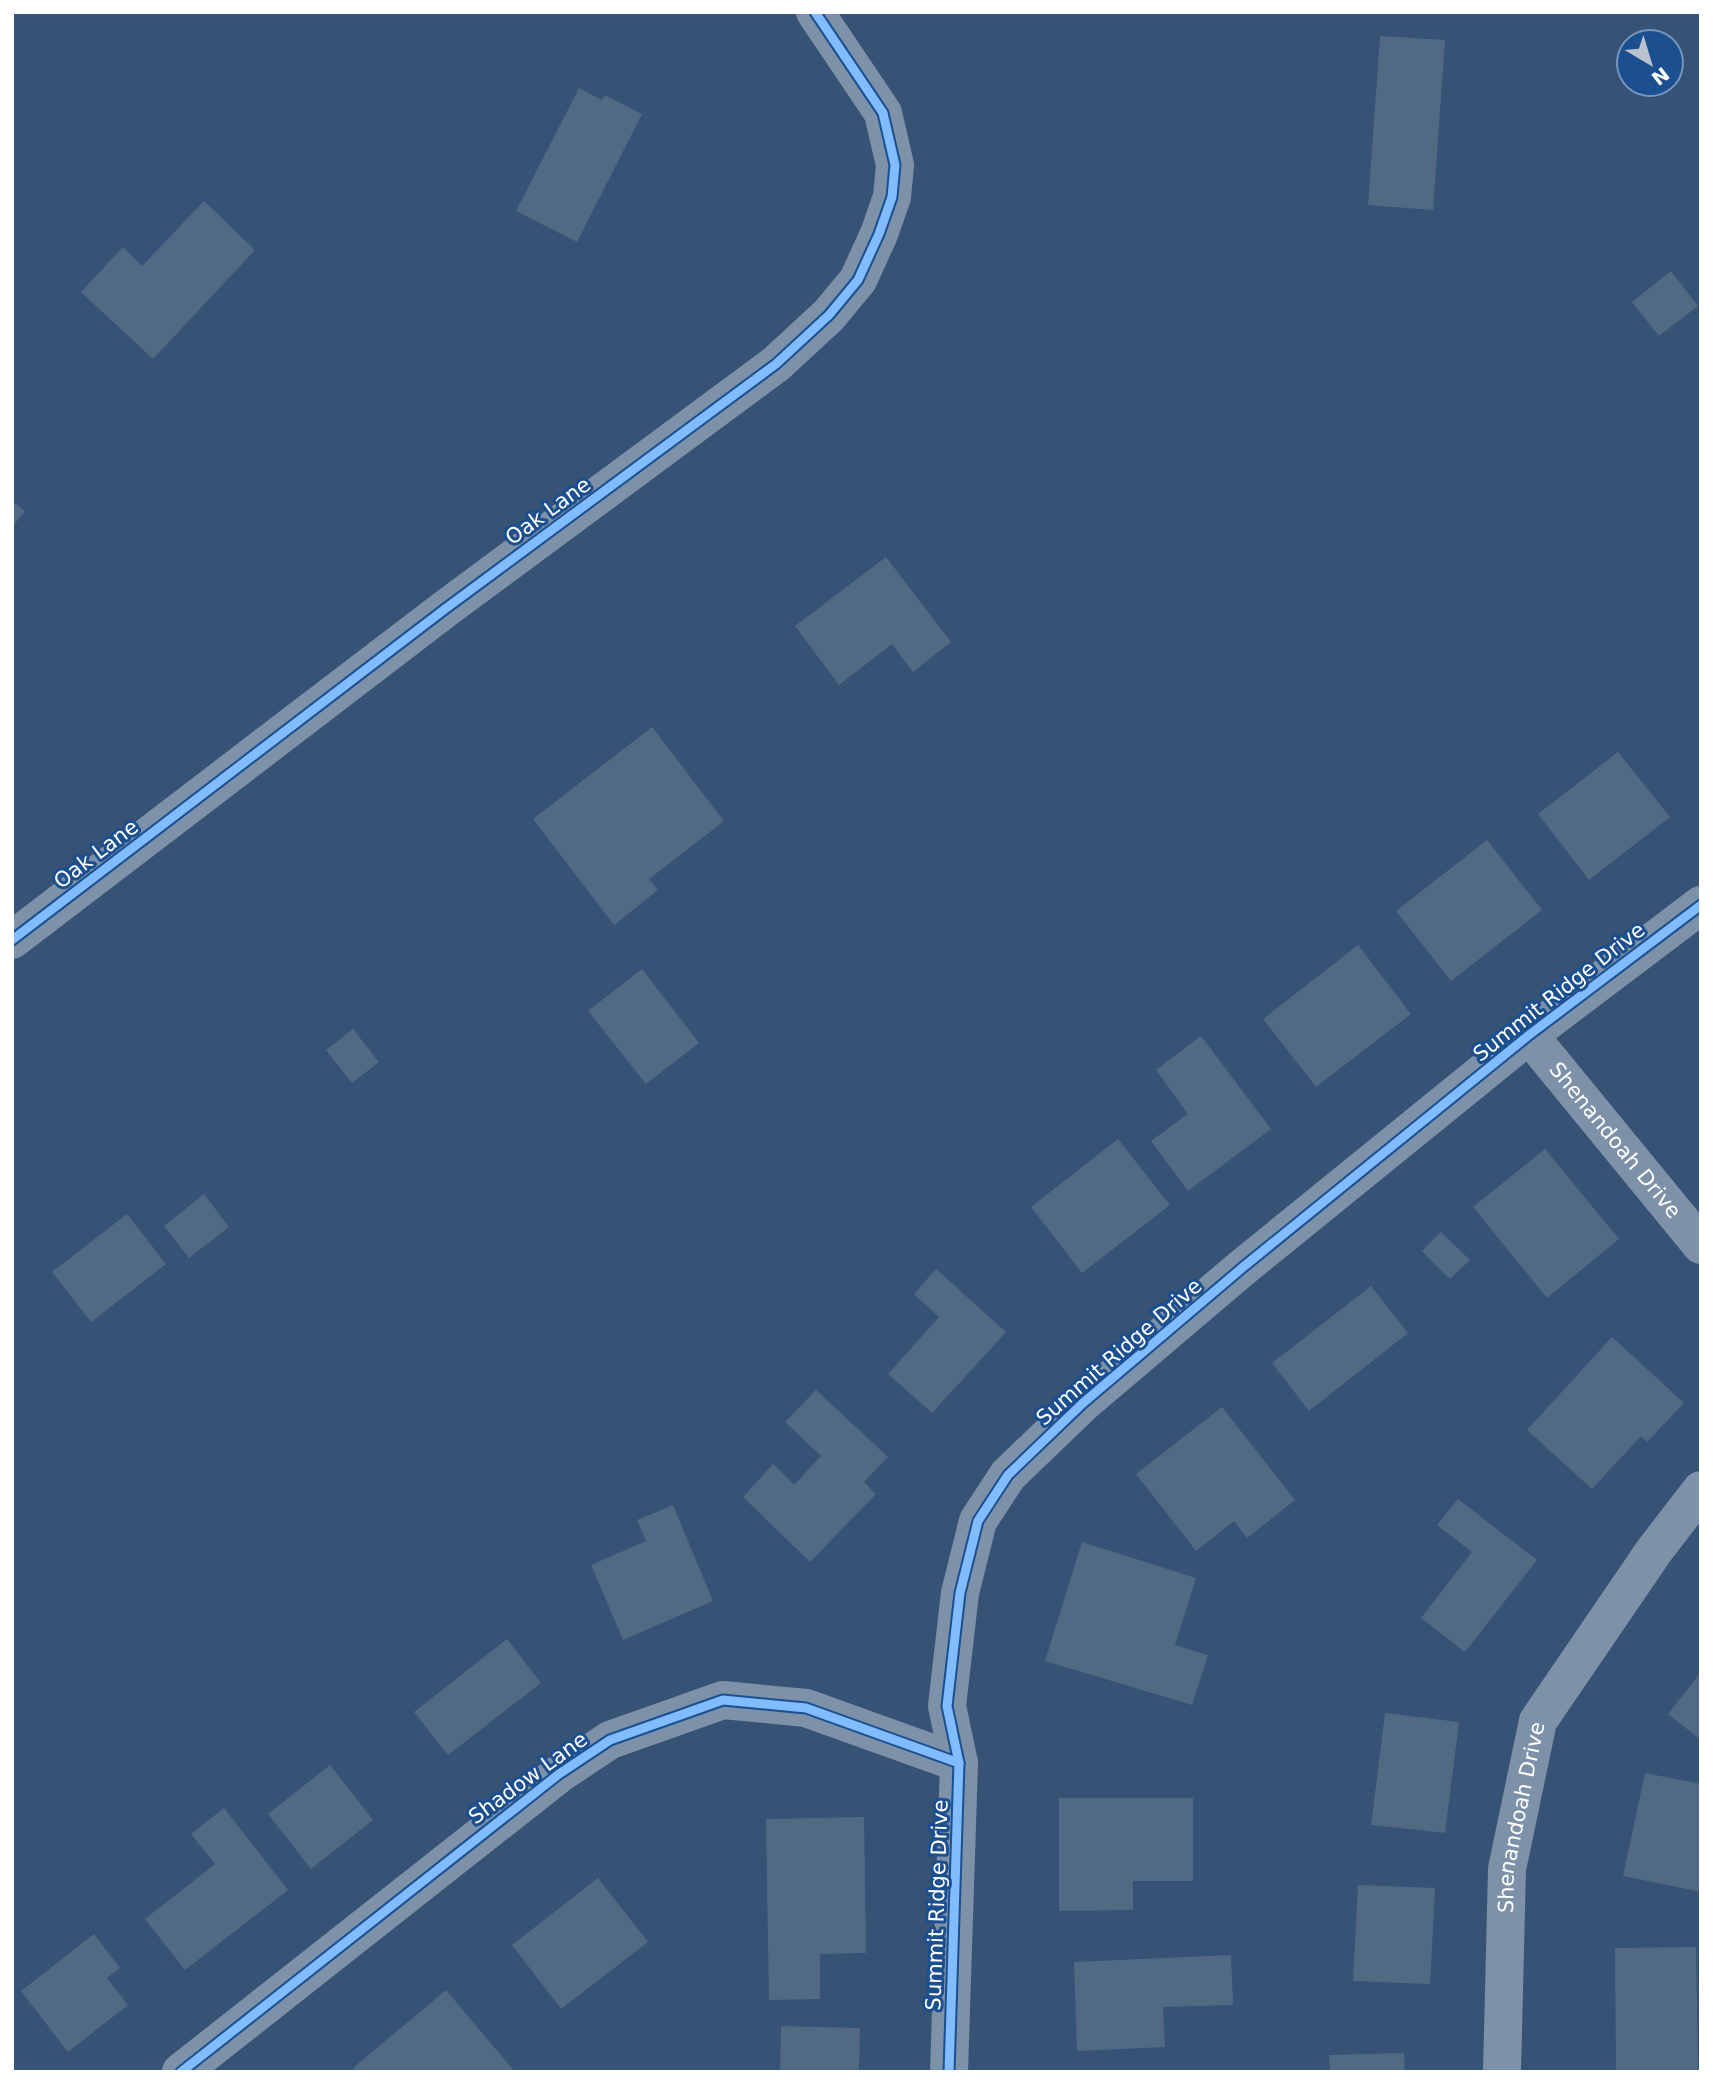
<svg xmlns="http://www.w3.org/2000/svg" width="1713" height="2084" font-family="'DejaVu Sans',sans-serif">
	<style>
		.building { fill: #526984 }
		.lines { fill: none; stroke-linecap: round; stroke-linejoin: round }
		.street { stroke: #7d92a8; stroke-width: 38 }
		.cycleway-casing { stroke: #1b4f8f; stroke-width: 13 }
		.cycleway { stroke: #80bcff; stroke-width: 9 }
		.labels { text-anchor: middle; stroke-width: 6; stroke-linejoin: round; paint-order: stroke }
		.street-label { font-size: 21px; fill: #fff; stroke: #1b4f8f }
	</style>
	<rect width="100%" height="100%" fill="#365274"/>
	<!-- building -->
	<g class="building">
		<polygon points="1380,36 1445,40 1433,210 1368,205"/>
		<polygon points="579,88 602,100 605,95 642,114 577,242 516,211"/>
		<polygon points="204,201 255,250 153,359 81,292 123,247 142,266"/>
		<polygon points="1671,271 1698,306 1659,336 1632,302"/>
		<polygon points="12,501 25,511 12,527"/>
		<polygon points="886,557 951,642 913,672 892,644 839,685 795,626"/>
		<polygon points="652,727 724,821 649,879 658,890 614,925 533,819"/>
		<polygon points="1618,752 1670,817 1589,880 1538,814"/>
		<polygon points="1487,840 1542,910 1451,981 1396,911"/>
		<polygon points="1358,945 1411,1014 1316,1087 1263,1019"/>
		<polygon points="642,969 699,1043 646,1084 588,1011"/>
		<polygon points="353,1029 379,1062 352,1083 326,1050"/>
		<polygon points="1201,1036 1271,1129 1188,1191 1151,1141 1188,1114 1156,1070"/>
		<polygon points="1118,1139 1170,1205 1082,1273 1031,1207"/>
		<polygon points="1545,1149 1619,1239 1547,1298 1473,1207"/>
		<polygon points="204,1194 229,1227 189,1258 164,1226"/>
		<polygon points="127,1214 166,1264 91,1322 52,1272"/>
		<polygon points="1441,1232 1470,1260 1450,1279 1422,1251"/>
		<polygon points="936,1269 1006,1332 932,1413 888,1374 939,1317 914,1294"/>
		<polygon points="1371,1286 1408,1333 1309,1411 1272,1363"/>
		<polygon points="1612,1337 1684,1403 1647,1442 1641,1436 1592,1489 1527,1430"/>
		<polygon points="816,1390 888,1457 864,1482 876,1494 810,1562 743,1497 773,1464 794,1485 821,1456 785,1422"/>
		<polygon points="1222,1407 1295,1500 1247,1538 1234,1521 1196,1551 1136,1474"/>
		<polygon points="1458,1499 1537,1560 1465,1652 1421,1618 1472,1552 1437,1525"/>
		<polygon points="673,1505 713,1601 623,1640 591,1565 646,1541 637,1520"/>
		<polygon points="1082,1542 1196,1578 1175,1645 1208,1655 1192,1705 1045,1661"/>
		<polygon points="507,1639 541,1683 448,1755 414,1712"/>
		<polygon points="1701,1672 1701,1740 1668,1714"/>
		<polygon points="1385,1713 1459,1722 1445,1833 1371,1825"/>
		<polygon points="330,1765 373,1820 311,1869 268,1814"/>
		<polygon points="1645,1773 1701,1784 1701,1892 1623,1876"/>
		<polygon points="1059,1798 1193,1798 1193,1881 1133,1881 1133,1910 1059,1911"/>
		<polygon points="224,1808 288,1890 185,1970 145,1919 215,1864 191,1834"/>
		<polygon points="864,1817 866,1953 820,1954 820,1999 769,2000 766,1819"/>
		<polygon points="598,1878 648,1942 561,2009 512,1945"/>
		<polygon points="1358,1885 1435,1888 1430,1984 1353,1981"/>
		<polygon points="94,1934 120,1968 107,1978 128,2005 68,2052 21,1991"/>
		<polygon points="1696,1947 1698,2072 1616,2072 1615,1948"/>
		<polygon points="1231,1955 1233,2005 1163,2007 1165,2047 1077,2051 1074,1962"/>
		<polygon points="446,1990 515,2072 355,2072 353,2068"/>
		<polygon points="781,2026 860,2028 859,2072 780,2072"/>
		<polygon points="1404,2053 1405,2072 1330,2072 1329,2055"/>
	</g>
	<g class="lines">
		<!-- street -->
		<g class="street">
			<polyline points="12,940 445,609 776,364 829,315 858,280 879,234 892,197 895,165 883,113 815,12"/>
			<path id="s1" d="M1529,1035L1701,1245"/>
			<polyline points="181,2072 559,1774 610,1740 723,1700 806,1708 959,1763"/>
			<polyline points="949,2072 959,1763 947,1706 960,1593 978,1521 1008,1475 1083,1403 1242,1268 1529,1035 1701,905"/>
			<path id="s2" d="M1502,2072L1507,1869L1538,1721L1654,1551L1701,1490"/>
		</g>
		<defs>
			<g id="cycleway">
				<polyline points="12,940 445,609 776,364 829,315 858,280 879,234 892,197 895,165 883,113 815,12"/>
				<polyline points="181,2072 559,1774 610,1740 723,1700 806,1708 959,1763"/>
				<polyline points="949,2072 959,1763 947,1706 960,1593 978,1521 1008,1475 1083,1403 1242,1268 1529,1035 1701,905"/>
			</g>
		</defs>
		<!-- cycleway casing -->
		<use href="#cycleway" class="cycleway-casing"/>
		<!-- cycleway -->
		<use href="#cycleway" class="cycleway"/>
	</g>
	<g class="labels">
		<!-- street labels -->
		<g class="street-label">
			<text transform="translate(548 511) rotate(-36)" y="7">Oak Lane</text>
			<text transform="translate(96 854) rotate(-37)" y="7">Oak Lane</text>
			<text transform="translate(1559 992) rotate(-38)" y="7">Summit Ridge Drive</text>
			<text dy="7" stroke="none"><textPath href="#s1" startOffset="136">Shenandoah Drive</textPath></text>
			<text transform="translate(1119 1352) rotate(-41)" y="7">Summit Ridge Drive</text>
			<text transform="translate(528 1778) rotate(-36)" y="7">Shadow Lane</text>
			<text dy="7" stroke="none"><textPath href="#s2" startOffset="256">Shenandoah Drive</textPath></text>
			<text transform="translate(937 1905) rotate(-88)" y="7">Summit Ridge Drive</text>
		</g>
	</g>
	<!-- border -->
	<rect width="1713" height="2084" fill="none" stroke="#ffffff" stroke-width="28"/>
	<!-- north arrow -->
	<g transform="translate(1650 63) rotate(142)"><circle r="33" fill="#1b4f8f" stroke="#7695bc" stroke-width="2"/>
	<path d="M0-5L12 26L0 18L-12 26Z" fill="#b9c2ce"/>
	<text y="-10" font-size="19" font-weight="bold" text-anchor="middle" fill="#ffffff">N</text>
	</g>
</svg>
